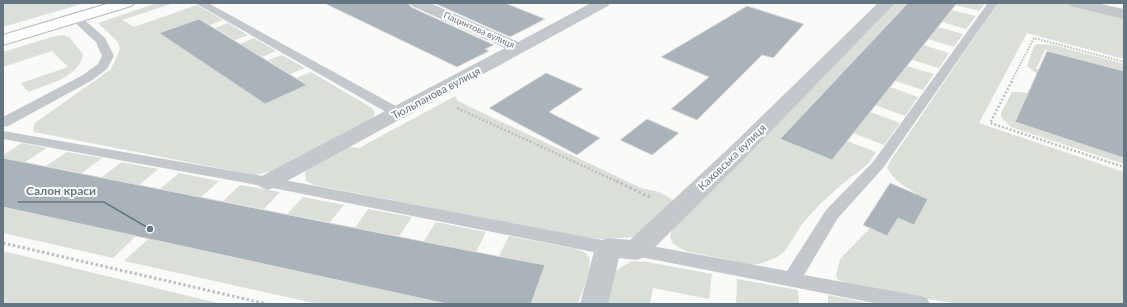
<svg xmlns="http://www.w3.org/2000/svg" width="1127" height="307" font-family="Lato,sans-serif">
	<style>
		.green { fill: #dadfd7 }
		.building { fill: #aab3b9; stroke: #dcdcda }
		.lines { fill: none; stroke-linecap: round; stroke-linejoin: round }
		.secondary-casing { stroke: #b3babf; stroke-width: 2 }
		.path-far2 { stroke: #bbbfc2; stroke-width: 2; stroke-dasharray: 1.5 1.5; stroke-linecap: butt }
		.path-far1 { stroke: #bbbfc2; stroke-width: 2.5; stroke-dasharray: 2 2; stroke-linecap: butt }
		.path { stroke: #bbbfc2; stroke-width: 3; stroke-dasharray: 2.5 2.5; stroke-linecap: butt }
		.lane { fill: #c3c8cc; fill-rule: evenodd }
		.street { fill: #c3c8cc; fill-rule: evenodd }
		.secondary { fill: #fff; fill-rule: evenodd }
		.labels { text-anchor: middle; stroke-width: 4; stroke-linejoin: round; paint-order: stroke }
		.far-street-label { font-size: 9px; fill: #657683; stroke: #fff }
		.street-label { font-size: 11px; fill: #657683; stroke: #fff }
		.leader { fill: none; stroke: #657683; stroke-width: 1.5 }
		.callout-dot { fill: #657683; stroke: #fff; stroke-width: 1.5 }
		.callout-label { font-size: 12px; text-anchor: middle; font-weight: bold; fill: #657683; stroke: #fff; stroke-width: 4; stroke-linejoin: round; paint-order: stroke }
	</style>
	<rect width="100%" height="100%" fill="#fafaf8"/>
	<!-- green -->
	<g class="green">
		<polygon points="3,3 85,3 3,27"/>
		<polygon points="157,3 174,3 122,20 134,27 197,5 223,20 210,25 199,19 160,33 265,104 304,86 304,82 296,78 311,72 372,108 375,113 373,118 280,170 254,175 34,132 33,129 35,123 111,69 120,49 118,42 98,23"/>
		<path d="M894,3H908L780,139L831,160L847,141L876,152L868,164L841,185L820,204L802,224L785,251L777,257L763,263L751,265L686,251C674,246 665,240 674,227Z"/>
		<polygon points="957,3 985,3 979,11 955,5"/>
		<path d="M998,3H1065L1124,16V59L1027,33L979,123L1124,172V304H957L851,285L838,280L836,275L840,259L870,228L887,236L898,218L914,224L928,199C913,192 895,183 887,168L891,160Z"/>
		<polygon points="951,10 976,16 966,29 942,22"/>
		<polygon points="228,23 248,35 235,40 215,28"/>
		<polygon points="938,27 963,34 954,47 928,39"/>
		<path d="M64,35L69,37L83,54C80,77 48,84 28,92L21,83L68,67L52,51L3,67V52L55,36Z"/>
		<polygon points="254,38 276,51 262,57 240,44"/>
		<polygon points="1037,44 1053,45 1124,64 1124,71 1045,50 1036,69 1123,94 1037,74 1027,66 1034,46"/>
		<polygon points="923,45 949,53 939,68 912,60"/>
		<polygon points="282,55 305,68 290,74 268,60"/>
		<polygon points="907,66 934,74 923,90 895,81"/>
		<polygon points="890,87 918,97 905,116 875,105"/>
		<polygon points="1012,92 1018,92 1029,93 1116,125 1026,98 1015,122 1124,158 1124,164 1011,127 1001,117 1001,113"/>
		<polygon points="455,96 458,101 641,188 659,192 675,201 636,237 602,239 579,236 314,185 306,181 305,174 308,166 348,147 359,148"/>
		<polygon points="870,112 900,123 884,145 853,133"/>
		<polygon points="22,143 47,148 25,162 3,158 3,155"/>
		<polygon points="67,152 102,158 82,173 46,166"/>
		<polygon points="122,162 158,169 139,185 102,177"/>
		<polygon points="179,173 219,181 201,197 160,189"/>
		<polygon points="240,185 280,192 264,209 223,201"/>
		<polygon points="303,197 344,205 330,222 287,214"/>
		<polygon points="3,207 136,236 113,258 3,233"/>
		<polygon points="368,209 412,217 399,236 355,228"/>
		<polygon points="436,222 486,232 476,252 424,241"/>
		<path d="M509,236L576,249C581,251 587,252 589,258C592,267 581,294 578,304H531L545,265L499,256Z"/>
		<polygon points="148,239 447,304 318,304 124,261"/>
		<polygon points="3,251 222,304 3,304"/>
		<polygon points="632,261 647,262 712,274 709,299 653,288 650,304 603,304 615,271"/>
		<polygon points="737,279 798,290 799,304 736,304"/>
		<polygon points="828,295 873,304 828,304"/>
	</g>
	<!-- building -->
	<g class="building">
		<polygon points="324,3 408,3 411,7 494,45 485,49 489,51 457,67"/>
		<polygon points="434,3 505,3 545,19 510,37"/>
		<polygon points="908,3 957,3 832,160 780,139"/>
		<polygon points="747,6 804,24 773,58 762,55 697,120 671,109 709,77 661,57"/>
		<polygon points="199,19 240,44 307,85 265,104 159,33"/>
		<polygon points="1047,51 1124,71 1124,158 1015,122"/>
		<polygon points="546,73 583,89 549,112 600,138 577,155 489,108"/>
		<polygon points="647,119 679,133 652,155 620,140"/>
		<polygon points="3,158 476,252 545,265 531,304 447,304 3,207"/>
		<polygon points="890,183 928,199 914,225 898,218 887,236 863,225"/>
	</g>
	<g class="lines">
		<defs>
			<polygon id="secondary" points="110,3 134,3 131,6 3,45 3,35"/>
		</defs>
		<!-- secondary casing -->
		<use href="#secondary" class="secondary-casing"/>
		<!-- path-far2 -->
		<polyline class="path-far2" points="1011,82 1034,38 1124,62"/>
		<!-- path-far1 -->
		<g class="path-far1">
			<polyline points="1012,81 990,123 1124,167"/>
			<polyline points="457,108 618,182"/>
		</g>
		<!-- path -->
		<g class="path">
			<polyline points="616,181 652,198"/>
			<polyline points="3,243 267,304"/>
		</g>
		<!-- lane -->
		<g class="lane">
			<polygon points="195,3 208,3 403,110 405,113 403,116 398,117 393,116"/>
			<polygon points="988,3 998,3 883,168 838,218 804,275 920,296 927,298 930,304 879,304 630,255 627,250 630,245 636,243 787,271 826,210 873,162"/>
			<polygon points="76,15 80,16 105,38 114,56 107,69 91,81 8,126 3,127 3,117 83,75 98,64 102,56 96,42 72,20 71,18"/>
			<polygon points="3,131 268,177 608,241 614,243 617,248 614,253 608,255 268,187 3,139"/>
		</g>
		<!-- street -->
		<g class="street">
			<polygon points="409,3 430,3 518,42 591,3 611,3 608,6 276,187 268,190 260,187 256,182 260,177 505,48 412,6"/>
			<polygon points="878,3 895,3 745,158 645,257 636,260 619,258 608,304 580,304 595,248 599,241 608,238 630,240 729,148"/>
			<polygon points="1067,3 1096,3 1124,9 1124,19 1070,6"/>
		</g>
		<!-- secondary -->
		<use href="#secondary" class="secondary"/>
	</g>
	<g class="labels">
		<!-- far-street labels -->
		<g class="far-street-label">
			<text transform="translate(479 30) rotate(24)" y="3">Гіацинтова вулиця</text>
		</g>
		<!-- street labels -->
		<g class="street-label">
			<text transform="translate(436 93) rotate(-28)" y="4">Тюльпанова вулиця</text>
			<text transform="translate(732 157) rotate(-44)" y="4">Каховська вулиця</text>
		</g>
	</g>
	<!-- callouts -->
	<path class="leader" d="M150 229L104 202H18"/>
	<circle class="callout-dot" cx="150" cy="229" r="4"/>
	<g class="callout-label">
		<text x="61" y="195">Салон краси</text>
	</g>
	<!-- border -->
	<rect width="1127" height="307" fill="none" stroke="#657683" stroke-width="8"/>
</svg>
